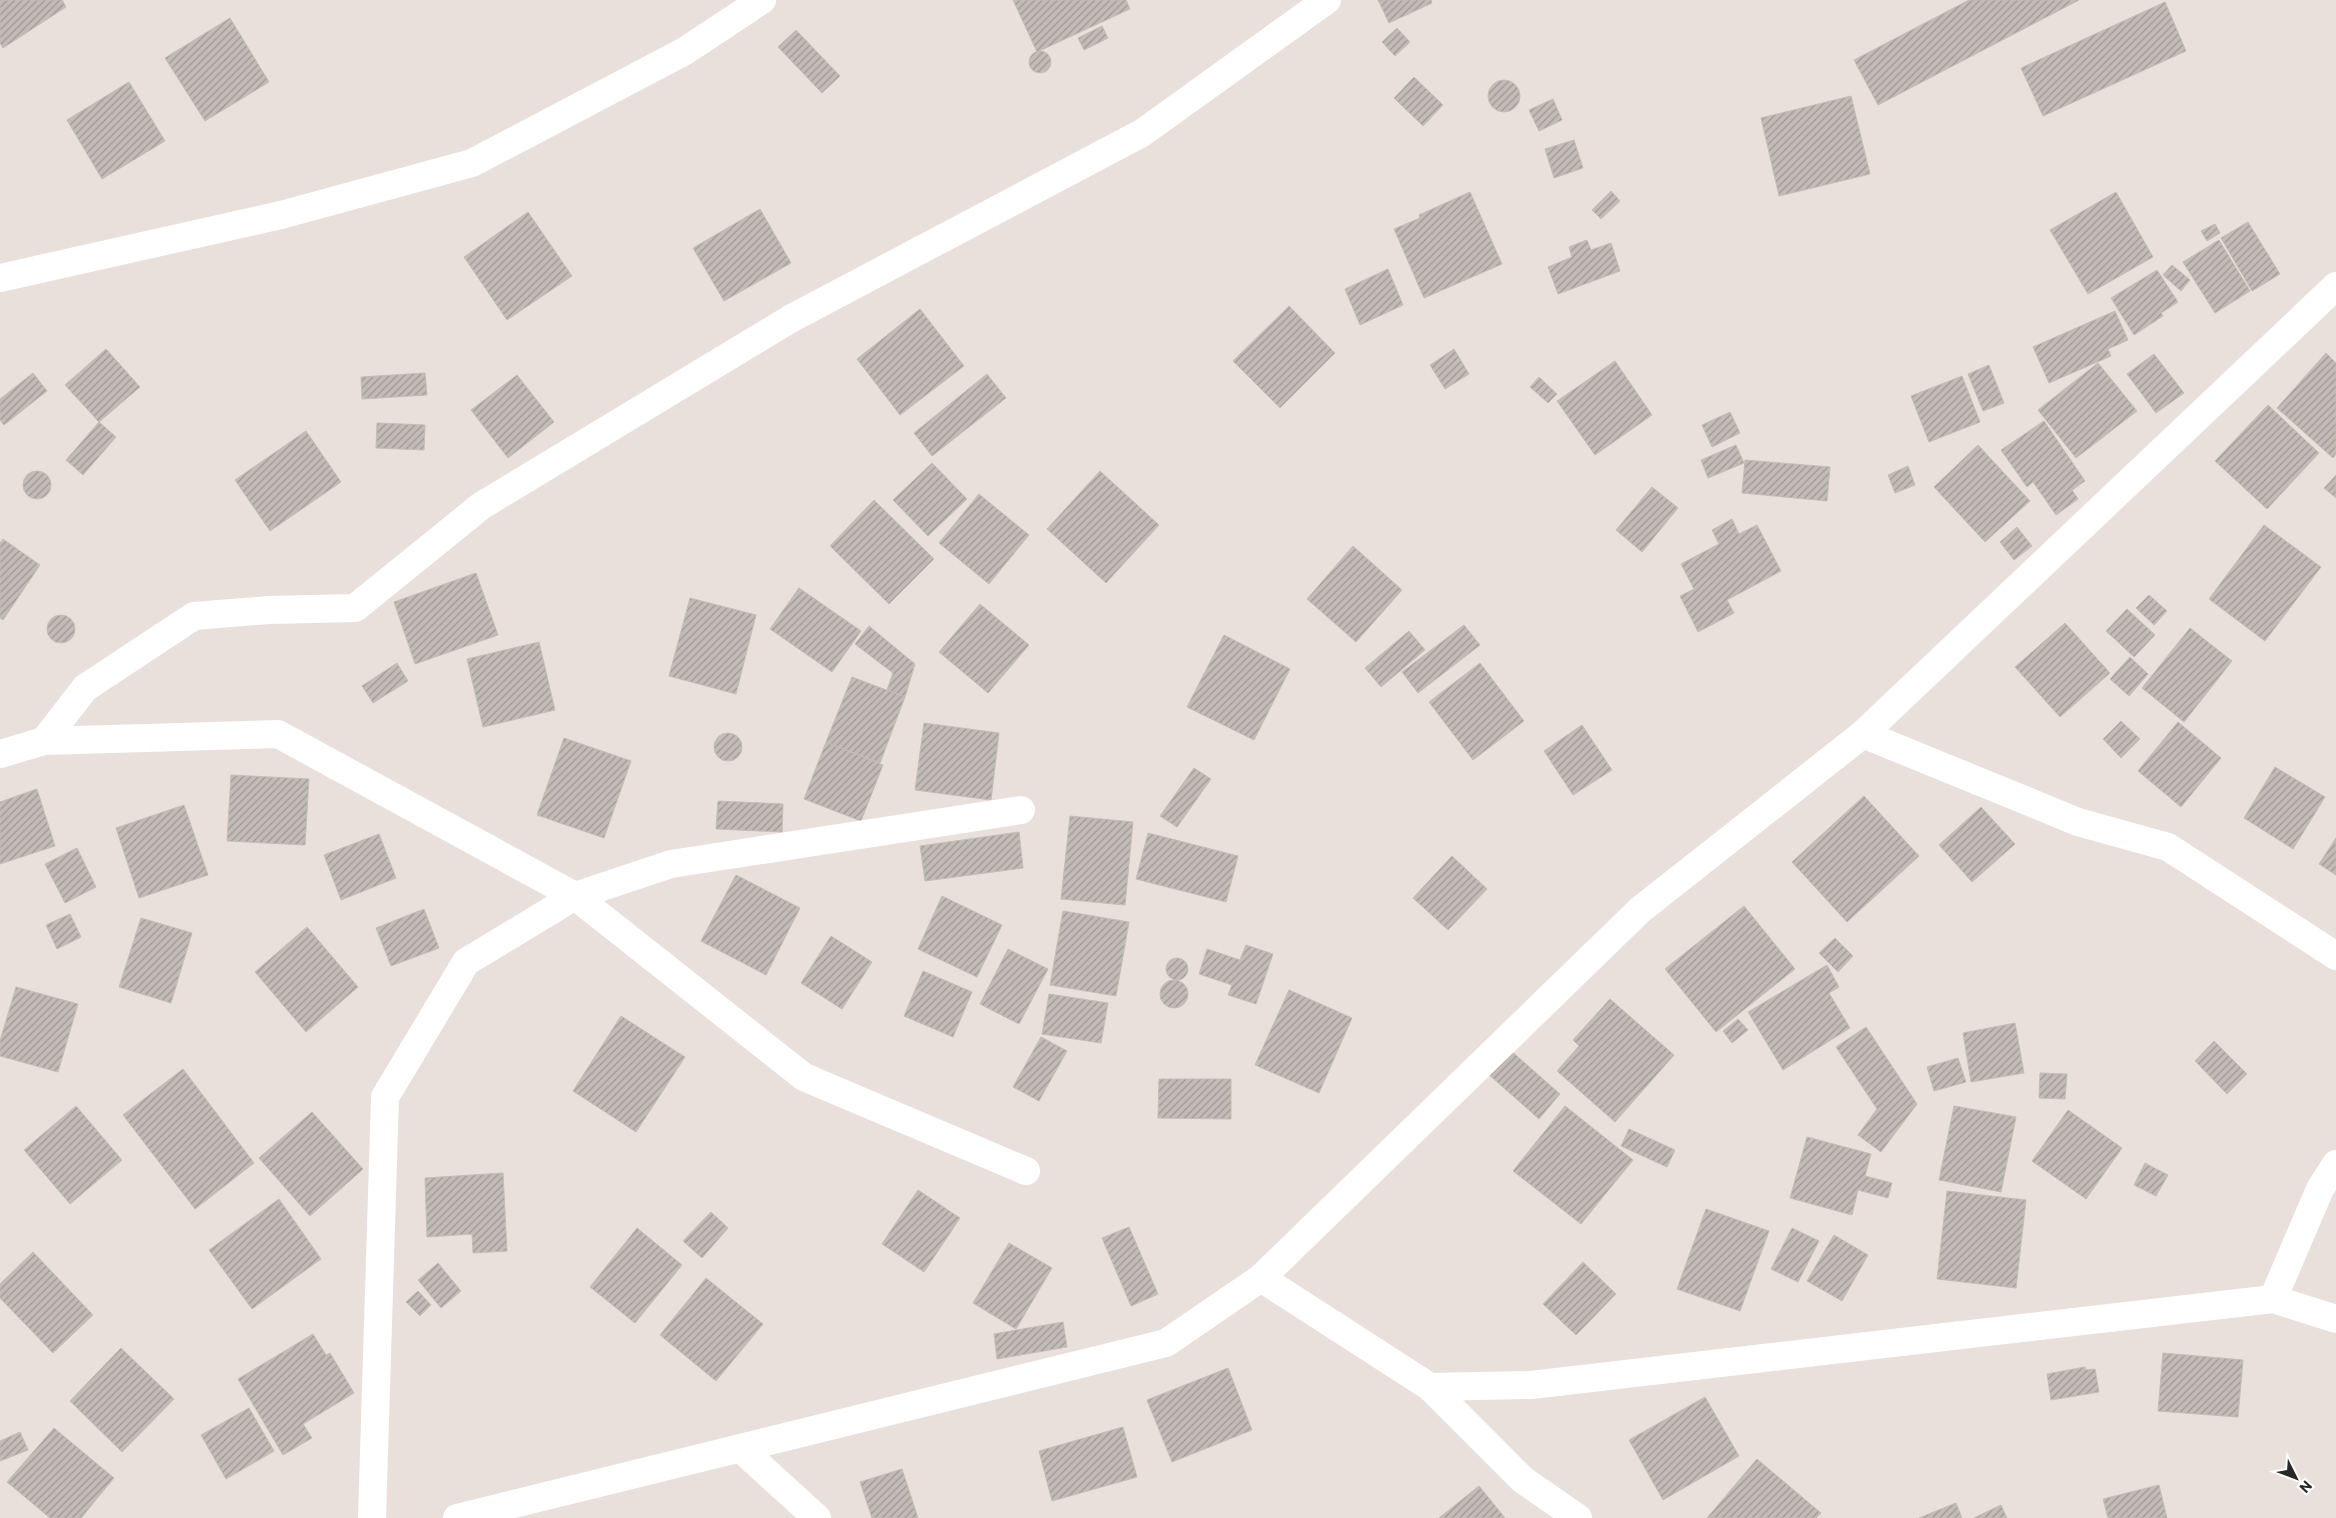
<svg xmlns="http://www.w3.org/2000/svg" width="2336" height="1518" font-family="Commissioner,sans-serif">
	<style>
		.building { fill: url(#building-hatch); stroke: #c4bcb5 }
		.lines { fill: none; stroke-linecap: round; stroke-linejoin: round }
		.minor { stroke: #fff; stroke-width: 28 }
	</style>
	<defs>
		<pattern id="building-hatch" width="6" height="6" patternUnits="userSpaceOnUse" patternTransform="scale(1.25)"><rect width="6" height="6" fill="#c2bbb6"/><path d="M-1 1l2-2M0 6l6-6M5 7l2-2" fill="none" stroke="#9e9894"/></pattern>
	</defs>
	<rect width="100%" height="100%" fill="#e9e0db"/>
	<!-- building -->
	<g class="building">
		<polygon points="0,0 62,0 66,7 3,48 0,43"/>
		<polygon points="1013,0 1126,0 1130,9 1037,52"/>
		<polygon points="1378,0 1431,0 1432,3 1389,23"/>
		<polygon points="1969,0 2079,0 1878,105 1854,60"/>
		<polygon points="2165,2 2186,51 2043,116 2021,68"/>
		<polygon points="230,18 269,82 205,121 165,58"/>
		<polygon points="1102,26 1108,38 1084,50 1078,38"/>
		<polygon points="1397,28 1410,42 1395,56 1382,42"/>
		<polygon points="796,30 840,76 822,93 778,47"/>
		<circle cx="1040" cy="62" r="11"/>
		<polygon points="1414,77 1443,105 1423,126 1394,98"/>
		<circle cx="1504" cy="96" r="16"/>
		<polygon points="129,82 165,141 102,179 67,120"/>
		<polygon points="1851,96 1870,174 1779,196 1761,118"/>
		<polygon points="1553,99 1562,120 1539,131 1529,110"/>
		<polygon points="1574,140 1583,168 1554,178 1545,149"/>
		<polygon points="1611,191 1620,201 1601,219 1592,210"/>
		<polygon points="1470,192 1502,264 1424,298 1394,229 1420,218 1419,215"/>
		<polygon points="2116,192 2153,257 2088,294 2050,230"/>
		<polygon points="760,209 791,263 724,301 693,248"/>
		<polygon points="528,212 572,276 507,320 464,257"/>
		<polygon points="2248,222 2280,274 2252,291 2221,238"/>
		<polygon points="2215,224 2220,233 2207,241 2201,231"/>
		<polygon points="1587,240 1591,250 1611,243 1620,271 1558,294 1548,267 1572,257 1569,247"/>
		<polygon points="2219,240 2250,291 2215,313 2183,262"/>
		<polygon points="2172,265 2190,280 2181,291 2163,275"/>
		<polygon points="1388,269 1403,305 1360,325 1345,289"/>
		<polygon points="2157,270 2178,302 2161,313 2163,316 2134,335 2111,298"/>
		<polygon points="1289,306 1335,353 1280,408 1233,361"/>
		<polygon points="920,309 964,366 900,415 857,359"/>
		<polygon points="2115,311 2128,340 2108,349 2111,356 2049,383 2033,347"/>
		<polygon points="106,349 140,387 99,422 65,385"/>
		<polygon points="1454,349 1469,374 1445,389 1430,365"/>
		<polygon points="2326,353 2336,363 2336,454 2333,458 2277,408"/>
		<polygon points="2154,354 2184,393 2156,413 2127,374"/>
		<polygon points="1615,361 1652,415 1595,455 1557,401"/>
		<polygon points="2098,363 2137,411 2076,458 2038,410"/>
		<polygon points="1989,365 2004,403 1983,411 1968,374"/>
		<polygon points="33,373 47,391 4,425 0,420 0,399"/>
		<polygon points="425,373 427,395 362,399 361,377"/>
		<polygon points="987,374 1006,398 932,456 914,433"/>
		<polygon points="517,375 554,422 508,458 471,410"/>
		<polygon points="1962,376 1980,422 1929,442 1911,396"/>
		<polygon points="1539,377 1557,394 1548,403 1530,387"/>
		<polygon points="2268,405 2319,453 2267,509 2215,461"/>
		<polygon points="1730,412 1740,433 1712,447 1702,425"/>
		<polygon points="2044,421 2085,481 2072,490 2078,499 2056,515 2033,482 2027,487 2001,450"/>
		<polygon points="99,422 116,437 83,475 66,460"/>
		<polygon points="377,423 425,425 424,450 376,448"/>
		<polygon points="306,431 341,482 270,531 235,480"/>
		<polygon points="1736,445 1744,463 1708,478 1701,460"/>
		<polygon points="1978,445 2030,501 1985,542 1934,487"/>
		<polygon points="1745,460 1830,467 1827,501 1742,493"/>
		<polygon points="932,463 967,499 928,536 893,500"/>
		<polygon points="1908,466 1915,485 1895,493 1888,475"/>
		<circle cx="37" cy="485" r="14"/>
		<polygon points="1100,471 1159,525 1106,583 1047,529"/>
		<polygon points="2336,475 2336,498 2324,488"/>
		<polygon points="1652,487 1678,508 1642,552 1616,530"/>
		<polygon points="979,494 1029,535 989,584 939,543"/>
		<polygon points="874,500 934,559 889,604 830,546"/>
		<polygon points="1732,519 1739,534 1757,525 1781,571 1727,600 1734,613 1698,632 1680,596 1694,589 1681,564 1719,544 1712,530"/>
		<polygon points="2264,525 2321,567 2265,641 2209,599"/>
		<polygon points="2017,527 2032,546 2014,560 2000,542"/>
		<polygon points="3,539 40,565 3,620 0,618 0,543"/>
		<polygon points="1353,546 1402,590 1356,642 1307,599"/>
		<polygon points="476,573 498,635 415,664 394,602"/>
		<polygon points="799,588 861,631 832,672 770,629"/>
		<polygon points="2149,595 2167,611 2154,625 2136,608"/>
		<polygon points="690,598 756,615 736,694 669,676"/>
		<polygon points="980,604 1029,645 988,693 939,652"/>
		<polygon points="2127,609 2155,635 2134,657 2106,631"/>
		<circle cx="61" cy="629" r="14"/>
		<polygon points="2065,623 2110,673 2060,717 2015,667"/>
		<polygon points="1464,625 1480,645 1418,693 1402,672"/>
		<polygon points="869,626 915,664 905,697 887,690 893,673 855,644"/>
		<polygon points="2190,628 2232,661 2184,722 2142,688"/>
		<polygon points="1409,631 1425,650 1381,687 1365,668"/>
		<polygon points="1224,635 1290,669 1254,740 1187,707"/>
		<polygon points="539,642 555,710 483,727 467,659"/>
		<polygon points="2130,657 2148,674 2129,696 2110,679"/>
		<polygon points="397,663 408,681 373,703 362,686"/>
		<polygon points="1480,663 1524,721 1473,760 1429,702"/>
		<polygon points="852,677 905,697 880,763 826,742"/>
		<polygon points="2121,721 2140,739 2121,758 2103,739"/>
		<polygon points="2178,722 2221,758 2181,807 2138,771"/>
		<polygon points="924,723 999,733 991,800 915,790"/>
		<polygon points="1582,725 1612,770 1573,795 1544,751"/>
		<circle cx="728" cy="747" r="14"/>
		<polygon points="564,738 631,761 604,838 537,815"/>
		<polygon points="826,742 883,765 861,821 804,799"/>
		<polygon points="2275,767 2325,797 2293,849 2244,818"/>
		<polygon points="1194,768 1211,779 1177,827 1160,816"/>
		<polygon points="231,775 309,779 305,845 227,841"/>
		<polygon points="37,789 55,846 0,864 0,802"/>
		<polygon points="1864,796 1919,856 1847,922 1792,862"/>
		<polygon points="718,801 783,804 782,832 716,829"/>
		<polygon points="184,805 208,875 139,898 116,828"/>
		<polygon points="1981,807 2015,844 1972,882 1939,845"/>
		<polygon points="1070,816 1133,822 1125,905 1061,899"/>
		<polygon points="1019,832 1023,868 925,881 920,846"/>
		<polygon points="1148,833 1238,856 1226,902 1136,879"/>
		<polygon points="379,834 396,878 341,900 324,855"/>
		<polygon points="2336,838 2336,875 2319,864"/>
		<polygon points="77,848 96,887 65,903 45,864"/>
		<polygon points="1452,856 1487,889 1448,930 1413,898"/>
		<polygon points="736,875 800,908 766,975 701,941"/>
		<polygon points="942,896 1002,925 977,977 918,949"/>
		<polygon points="1744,906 1795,969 1716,1032 1665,969"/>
		<polygon points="424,909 439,948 391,966 376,928"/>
		<polygon points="1063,911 1129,922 1116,996 1050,985"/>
		<polygon points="70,914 81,937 57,949 46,925"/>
		<polygon points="141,918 192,933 171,1003 119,987"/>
		<polygon points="307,927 358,987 306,1032 255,972"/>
		<polygon points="831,936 872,962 842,1009 801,983"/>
		<polygon points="1835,938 1853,956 1838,972 1819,953"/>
		<polygon points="1246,945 1273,954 1256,1004 1228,995 1232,985 1199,974 1207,949 1240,960"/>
		<polygon points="1008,949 1048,969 1019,1024 980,1004"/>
		<circle cx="1177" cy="969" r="11"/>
		<polygon points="1827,965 1839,987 1829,993 1850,1028 1783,1070 1748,1012"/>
		<polygon points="923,971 972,992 953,1037 904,1016"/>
		<circle cx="1174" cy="994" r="14"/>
		<polygon points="16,987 78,1004 58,1072 0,1056 0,1041"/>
		<polygon points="1289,990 1352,1018 1319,1093 1255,1065"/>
		<polygon points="1049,994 1108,1003 1101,1043 1042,1034"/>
		<polygon points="1610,999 1674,1055 1615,1122 1557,1071 1579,1046 1573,1040"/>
		<polygon points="621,1016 685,1057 636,1132 573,1091"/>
		<polygon points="1738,1019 1748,1030 1732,1043 1723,1031"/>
		<polygon points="2015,1023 2024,1073 1971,1082 1963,1033"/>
		<polygon points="1866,1027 1917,1104 1881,1152 1858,1135 1877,1109 1836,1047"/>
		<polygon points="1041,1037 1067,1051 1039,1101 1013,1087"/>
		<polygon points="2214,1041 2247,1074 2227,1094 2195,1061"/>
		<polygon points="1509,1049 1560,1094 1539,1119 1488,1074"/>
		<polygon points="1958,1058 1966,1082 1934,1091 1927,1067"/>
		<polygon points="183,1069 254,1163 195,1209 123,1115"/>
		<polygon points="2040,1073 2067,1074 2065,1099 2039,1098"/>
		<polygon points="1159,1079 1231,1079 1231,1119 1158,1118"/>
		<polygon points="76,1106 122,1160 70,1204 24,1150"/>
		<polygon points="1565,1106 1633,1160 1581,1224 1513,1171"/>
		<polygon points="1954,1106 2016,1117 2001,1192 1939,1180"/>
		<polygon points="2068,1110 2122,1148 2086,1199 2032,1161"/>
		<polygon points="312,1112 363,1169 310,1216 259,1158"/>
		<polygon points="1629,1129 1675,1150 1667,1167 1621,1146"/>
		<polygon points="1807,1137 1871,1154 1865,1176 1892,1183 1888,1198 1858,1190 1852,1215 1790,1198"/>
		<polygon points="2145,1163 2168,1175 2156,1196 2134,1185"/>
		<polygon points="503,1173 507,1251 473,1253 472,1234 427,1237 425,1178"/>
		<polygon points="918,1190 960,1218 924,1272 882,1244"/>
		<polygon points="1947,1191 2026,1200 2016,1288 1937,1279"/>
		<polygon points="279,1199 321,1259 252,1309 209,1250"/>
		<polygon points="1706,1209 1769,1231 1740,1311 1677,1289"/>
		<polygon points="711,1212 728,1228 702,1258 683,1241"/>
		<polygon points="1129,1227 1158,1294 1131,1306 1102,1238"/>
		<polygon points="637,1228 682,1265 635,1323 590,1287"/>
		<polygon points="1792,1228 1819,1241 1798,1282 1771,1269"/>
		<polygon points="1834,1235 1868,1255 1842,1301 1807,1281"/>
		<polygon points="1009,1243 1052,1268 1016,1329 973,1303"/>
		<polygon points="33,1252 93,1315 53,1353 0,1298 0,1284"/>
		<polygon points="1583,1262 1616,1294 1576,1335 1543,1304"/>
		<polygon points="438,1263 461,1291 441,1308 418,1280"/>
		<polygon points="706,1278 763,1324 716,1381 660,1335"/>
		<polygon points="418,1291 431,1305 420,1316 406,1302"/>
		<polygon points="1063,1322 1067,1347 997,1359 994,1334"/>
		<polygon points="313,1334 326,1355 330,1353 354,1393 303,1424 312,1438 283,1455 238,1379"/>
		<polygon points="121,1348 174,1399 122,1452 70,1401"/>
		<polygon points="2163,1353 2243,1360 2238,1417 2158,1411"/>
		<polygon points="2085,1367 2086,1370 2095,1369 2099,1392 2051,1400 2047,1374"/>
		<polygon points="1228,1368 1252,1430 1172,1462 1147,1400"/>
		<polygon points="1705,1397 1739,1456 1663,1500 1629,1440"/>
		<polygon points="249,1408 274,1451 226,1479 201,1435"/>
		<polygon points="1123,1427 1137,1477 1052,1501 1039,1451"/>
		<polygon points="54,1428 114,1478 81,1518 50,1518 7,1482"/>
		<polygon points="20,1432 28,1450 0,1461 0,1441"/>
		<polygon points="1757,1459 1821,1513 1816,1518 1707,1518"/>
		<polygon points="902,1469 918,1518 872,1518 860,1482"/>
		<polygon points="2159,1485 2167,1518 2108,1518 2103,1499"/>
		<polygon points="1479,1486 1505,1518 1439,1518"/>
		<polygon points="1956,1503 1962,1518 1919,1518"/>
		<polygon points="2001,1505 2007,1518 1974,1518"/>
	</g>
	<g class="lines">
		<!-- minor -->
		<g class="minor">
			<polyline points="0,278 281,215 472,163 685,51 762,0"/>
			<polyline points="1863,734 2078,822 2168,847 2336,956"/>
			<polyline points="44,741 85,688 194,616 269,610 355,608 481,506 792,318 1142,133 1327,0"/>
			<polyline points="0,754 44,741 278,734 575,896 804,1077 1026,1171"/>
			<polyline points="1261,1278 1430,1387 1523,1480 1578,1518"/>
			<polyline points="2273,1299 2320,1189 2336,1164"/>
			<polyline points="1430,1387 1531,1385 2273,1299 2336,1319"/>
			<polyline points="740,1448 817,1518"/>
			<polyline points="372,1518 385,1097 466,962 575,896 671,864 1021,810"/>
			<polyline points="457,1518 1166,1343 1261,1278 1640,910 1863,734 2336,286"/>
		</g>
	</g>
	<!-- north arrow -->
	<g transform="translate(2296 1478) rotate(132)" stroke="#ffffff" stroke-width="4" paint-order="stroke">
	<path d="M0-4L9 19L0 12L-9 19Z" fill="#282828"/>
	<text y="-8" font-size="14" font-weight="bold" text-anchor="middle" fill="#282828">N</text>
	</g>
</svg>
